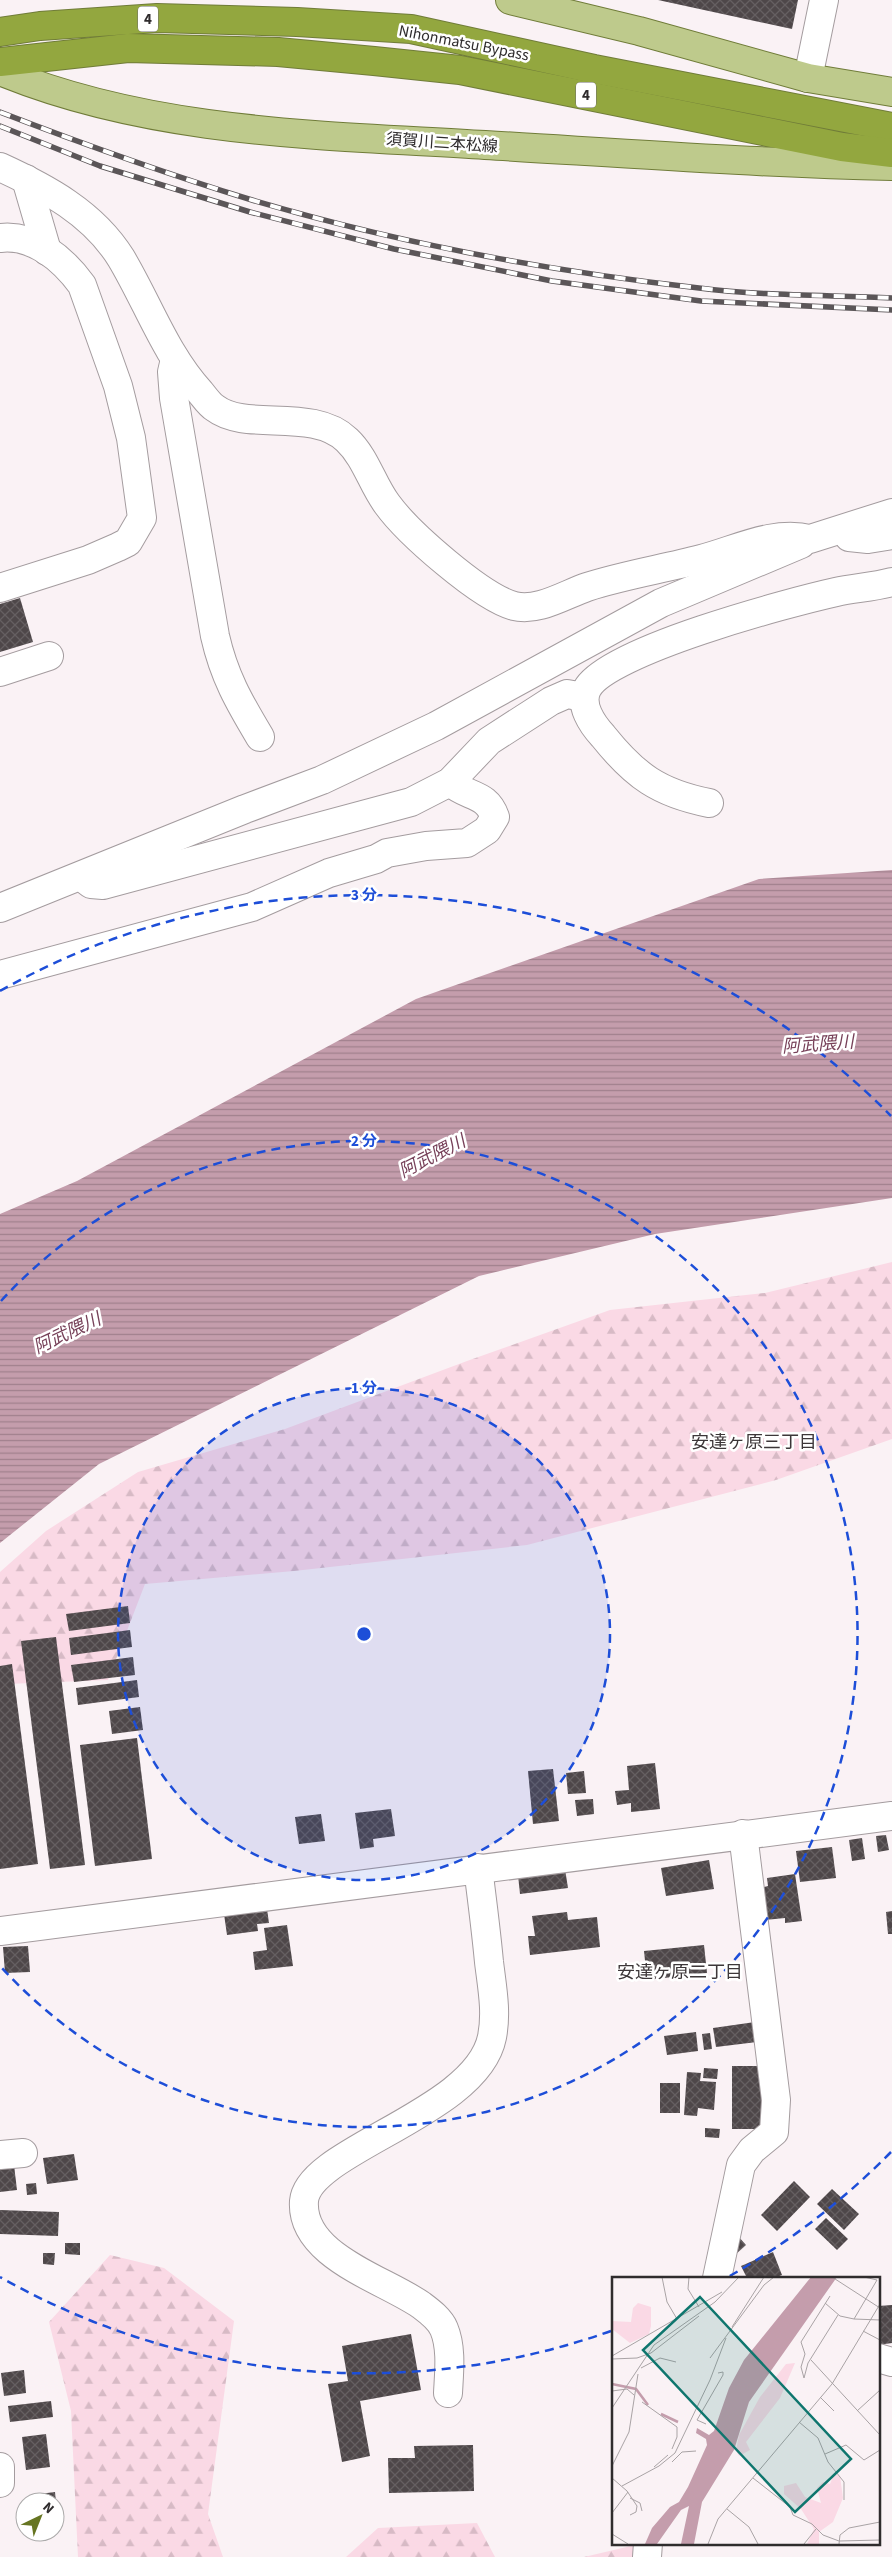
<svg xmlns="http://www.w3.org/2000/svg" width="892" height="2557" font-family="'Source Sans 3','Noto Sans JP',sans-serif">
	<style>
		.forest { fill: url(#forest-firs) }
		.water { fill: url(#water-rules) }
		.building { fill: url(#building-cross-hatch) }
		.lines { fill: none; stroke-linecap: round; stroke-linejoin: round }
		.minor-casing { stroke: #a49c9f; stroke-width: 30 }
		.major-casing { stroke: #707c39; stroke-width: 30 }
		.highway-casing { stroke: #707c39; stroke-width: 30 }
		.minor { stroke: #fff; stroke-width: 28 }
		.major { stroke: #beca8c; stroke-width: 28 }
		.highway { stroke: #93a73f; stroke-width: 28 }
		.rail-casing { stroke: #5b5658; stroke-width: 5.5 }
		.rail { stroke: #fff; stroke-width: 4; stroke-dasharray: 11; stroke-linecap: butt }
		.ring { fill: none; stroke: #1d4ed8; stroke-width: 2.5; stroke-dasharray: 9 6 }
		.labels { text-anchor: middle; stroke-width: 5; stroke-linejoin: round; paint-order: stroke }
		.shield { fill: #fff; stroke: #6d6b6c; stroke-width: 1 }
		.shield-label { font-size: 15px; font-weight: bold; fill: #2f2c2d }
		.street-label { font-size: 16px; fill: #2f2c2d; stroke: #fff }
		.water-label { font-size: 18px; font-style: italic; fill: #774159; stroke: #fff }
		.neighbourhood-label { font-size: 18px; fill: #3d3739; stroke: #fff }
		.inset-river { fill: none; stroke: #c49dac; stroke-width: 2.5 }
		.inset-road { fill: none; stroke: #a9a3a5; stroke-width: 1 }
		.view { fill: #0f766e; fill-opacity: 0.15; stroke: #0f766e; stroke-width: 2.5 }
		.inset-edge { fill: none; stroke: #2f2c2d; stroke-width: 2.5 }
		.centre { fill: #1d4ed8; stroke: #fff; stroke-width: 2.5 }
		.ring-label { font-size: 15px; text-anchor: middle; font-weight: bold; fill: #1d4ed8; stroke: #fff; stroke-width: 5; stroke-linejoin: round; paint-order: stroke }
	</style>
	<defs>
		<pattern id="forest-firs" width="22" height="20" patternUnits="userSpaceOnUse" patternTransform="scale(1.25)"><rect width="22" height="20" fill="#fad9e5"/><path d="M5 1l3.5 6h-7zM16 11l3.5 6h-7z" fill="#d7bac5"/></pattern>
		<pattern id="water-rules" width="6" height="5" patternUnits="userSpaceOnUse" patternTransform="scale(1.25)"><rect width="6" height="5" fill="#c49dac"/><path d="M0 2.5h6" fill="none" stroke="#a0808c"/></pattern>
		<pattern id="building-cross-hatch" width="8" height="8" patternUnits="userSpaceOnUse" patternTransform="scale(1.25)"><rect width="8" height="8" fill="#4e4749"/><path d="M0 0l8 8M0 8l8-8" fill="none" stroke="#655f61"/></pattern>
	</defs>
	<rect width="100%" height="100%" fill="#faf2f5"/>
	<!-- forest -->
	<g class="forest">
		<polygon points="892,1262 892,1439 776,1480 527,1545 294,1571 145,1584 108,1680 7,1684 0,1678 0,1572 46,1531 138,1472 285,1429 467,1361 610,1310 765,1293"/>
		<polygon points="110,2255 164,2268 234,2321 208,2514 223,2557 78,2557 71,2411 49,2322"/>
		<polygon points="477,2523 495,2557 346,2557 378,2528"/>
		<polygon points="635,2545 640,2557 584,2557"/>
	</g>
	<!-- water -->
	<polygon class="water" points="892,870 892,1198 655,1234 479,1276 99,1464 0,1543 0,1214 77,1181 416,999 759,879"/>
	<!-- building -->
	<g class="building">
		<polygon points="658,0 798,0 792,29"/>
		<polygon points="20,598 33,642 0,652 0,604"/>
		<polygon points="128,1606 130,1623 69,1631 66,1614"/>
		<polygon points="130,1630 132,1647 71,1655 69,1638"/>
		<polygon points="56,1637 85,1865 50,1869 21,1641"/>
		<polygon points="133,1657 135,1675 74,1682 71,1665"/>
		<polygon points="12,1664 38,1864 0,1869 0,1666"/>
		<polygon points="137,1680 139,1697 78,1705 76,1688"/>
		<polygon points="140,1707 143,1730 112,1734 109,1711"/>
		<polygon points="137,1738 152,1859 95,1866 80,1745"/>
		<polygon points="655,1763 660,1809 631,1812 631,1803 617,1805 615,1791 629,1790 627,1766"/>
		<polygon points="553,1769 559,1821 533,1824 528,1771"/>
		<polygon points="584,1771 586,1793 568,1794 566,1773"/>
		<polygon points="593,1799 594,1814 577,1816 575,1800"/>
		<polygon points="391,1809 395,1836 373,1839 374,1847 360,1849 355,1813"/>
		<polygon points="321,1814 325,1841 299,1844 295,1817"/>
		<polygon points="886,1835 889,1850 878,1852 876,1836"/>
		<polygon points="862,1838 865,1859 852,1861 849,1840"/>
		<polygon points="832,1847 836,1878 800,1882 796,1851"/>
		<polygon points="709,1860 714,1889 666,1896 661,1868"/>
		<polygon points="565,1869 568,1888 520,1894 518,1875"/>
		<polygon points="795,1874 802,1921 785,1923 785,1918 765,1920 760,1888 768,1886 767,1878"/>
		<polygon points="267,1909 269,1923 257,1924 258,1931 227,1935 224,1914"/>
		<polygon points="892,1911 892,1934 888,1934 886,1912"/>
		<polygon points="567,1912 568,1920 597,1917 600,1947 530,1955 528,1936 535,1936 532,1916"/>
		<polygon points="287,1925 293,1966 255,1970 253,1952 267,1950 264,1928"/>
		<polygon points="704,1945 707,1973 647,1980 644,1951"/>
		<polygon points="28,1946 30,1972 5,1973 3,1947"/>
		<polygon points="755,2022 757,2042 716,2047 713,2028"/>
		<polygon points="696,2032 698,2051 667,2055 664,2036"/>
		<polygon points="710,2033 712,2049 704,2050 702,2034"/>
		<polygon points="732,2066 761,2066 762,2129 732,2129"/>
		<polygon points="704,2068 718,2069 717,2079 703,2078"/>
		<polygon points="687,2072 701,2073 700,2081 716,2082 714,2110 698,2108 697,2116 684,2115"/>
		<rect x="660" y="2083" width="20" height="30"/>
		<polygon points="705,2128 720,2129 719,2138 705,2137"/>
		<polygon points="74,2154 78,2180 47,2184 43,2158"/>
		<polygon points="14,2165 17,2190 0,2192 0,2167"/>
		<polygon points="794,2181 810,2197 777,2231 761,2215"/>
		<polygon points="36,2183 37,2194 27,2195 26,2184"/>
		<polygon points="832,2189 859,2214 844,2230 817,2204"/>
		<polygon points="0,2210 59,2212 58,2236 0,2234"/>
		<polygon points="826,2218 848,2239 837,2250 815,2229"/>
		<polygon points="738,2236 746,2245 735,2255"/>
		<polygon points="65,2243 80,2243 80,2255 65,2254"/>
		<polygon points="773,2252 782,2275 774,2278 747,2278 741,2266"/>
		<polygon points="43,2253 55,2253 54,2265 43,2264"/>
		<polygon points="892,2305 892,2343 878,2345 878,2306"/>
		<polygon points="411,2334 421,2390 360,2401 370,2456 342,2462 328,2384 348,2381 342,2346"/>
		<polygon points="24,2370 26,2393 4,2396 1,2373"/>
		<polygon points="51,2401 53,2417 10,2422 8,2406"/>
		<polygon points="46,2434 50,2467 26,2470 22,2437"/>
		<polygon points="473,2445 474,2491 389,2493 388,2458 415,2458 414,2446"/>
		<polygon points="55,2492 56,2502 32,2502 31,2495"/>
	</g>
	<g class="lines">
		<defs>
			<g id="minor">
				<polyline points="808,78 824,0"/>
				<path d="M0,167C46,188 93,213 121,258C148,303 165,354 201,393C205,398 210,405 215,408C246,432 313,407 347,440C366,458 372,484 387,504C408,533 481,597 514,606C538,612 564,595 587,587C624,575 663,569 701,559C736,550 773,530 810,539L892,513"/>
				<polyline points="26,179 47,251"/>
				<path d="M0,238C34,234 63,259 82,285L118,386L131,438L142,518L128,542L118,547L88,560L0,588"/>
				<path d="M175,359L172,372L174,398L215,636C224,676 239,702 260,737"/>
				<polyline points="849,537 868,539 892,535"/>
				<polyline points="0,672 49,656"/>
				<path d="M709,803C659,793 635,776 603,736C592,724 579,705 587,689C606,651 791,602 836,592C854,588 874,587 892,582"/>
				<polyline points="87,881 91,884 103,885 411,802 450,782 489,741 551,701 567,694 584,697"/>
				<polyline points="0,908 245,809 322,780 436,726 661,603 801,544"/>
				<path d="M0,975L252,907L329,873L376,859L387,853L426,846L467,843L487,830L495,817C486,792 468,798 450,782"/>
				<polyline points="0,1931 892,1816"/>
				<polyline points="0,2155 23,2153"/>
				<polyline points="717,2278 741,2165 752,2150 774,2132 776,2100 743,1834"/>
				<polyline points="878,2358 892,2362"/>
				<path d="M448,2393C449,2373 452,2348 444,2329C440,2319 429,2311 421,2305C384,2279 300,2256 304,2201C308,2150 477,2113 492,2037C497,2012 492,1987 489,1962C486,1930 482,1899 478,1868"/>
				<polyline points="0,2467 0,2483"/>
				<polyline points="647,2557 648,2543"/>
			</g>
			<g id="major">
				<polyline points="510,0 639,31 808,78 892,92"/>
				<path d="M0,71C153,134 323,135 485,145C621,153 756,163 892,166"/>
			</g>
			<g id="highway">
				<polyline points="0,32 40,26 157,18 297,22 411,29 594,69 892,127"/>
				<polyline points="0,62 128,48 278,52 374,61 460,70 842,147 892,153"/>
			</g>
		</defs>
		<!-- minor casing -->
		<use href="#minor" class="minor-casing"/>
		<!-- major casing -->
		<use href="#major" class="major-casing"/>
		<!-- highway casing -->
		<use href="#highway" class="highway-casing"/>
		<!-- minor -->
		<use href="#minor" class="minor"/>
		<!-- major -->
		<use href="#major" class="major"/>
		<!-- highway -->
		<use href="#highway" class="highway"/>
		<defs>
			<g id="rail">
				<path d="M0,112C83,144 167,174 252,200C397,243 549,271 699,288C762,296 828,295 892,298"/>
				<polyline points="0,126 100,166 250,212 394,249 552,281 701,301 892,310"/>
			</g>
		</defs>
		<!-- rail casing -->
		<use href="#rail" class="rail-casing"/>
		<!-- rail -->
		<use href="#rail" class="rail"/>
	</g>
	<!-- distance rings -->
	<circle cx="364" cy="1634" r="246" fill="#1d4ed8" fill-opacity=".12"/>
	<g class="ring">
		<circle cx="364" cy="1634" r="246"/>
		<path d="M1 1301A493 493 0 1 1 1 1967"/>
		<path d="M891 2152A739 739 0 0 1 728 2277M611 2331A739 739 0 0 1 0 2277M0 991A739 739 0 0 1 891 1116"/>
	</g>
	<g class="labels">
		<!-- shield labels -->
		<g class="shield">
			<rect x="138" y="6.5" width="20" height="25" rx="4"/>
			<rect x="576" y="82.5" width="20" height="25" rx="4"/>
		</g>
		<g class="shield-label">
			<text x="148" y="24">4</text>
			<text x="586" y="100">4</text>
		</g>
		<!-- street labels -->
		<g class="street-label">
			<text transform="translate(464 42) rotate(11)" y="6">Nihonmatsu Bypass</text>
			<text transform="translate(442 142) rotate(4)" y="6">須賀川二本松線</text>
		</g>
		<!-- water labels -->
		<g class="water-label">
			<text transform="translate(818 1044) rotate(-4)" y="6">阿武隈川</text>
			<text transform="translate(432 1156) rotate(-27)" y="6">阿武隈川</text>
			<text transform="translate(67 1333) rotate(-25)" y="6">阿武隈川</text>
		</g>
		<!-- neighbourhood labels -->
		<g class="neighbourhood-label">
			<text x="754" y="1448">安達ヶ原三丁目</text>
			<text x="680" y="1978">安達ヶ原二丁目</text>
		</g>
	</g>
	<!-- overview -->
	<g transform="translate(612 2277)">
		<rect width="268" height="268" fill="#faf2f5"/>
		<path d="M26,26L39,30V49L37,57L18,66L0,52V44L19,45L21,31ZM183,86L168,121L134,165L138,173L127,179L124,174L127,158L148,120L174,87ZM222,197L228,199L231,221L221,245L207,255V267H195L202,252L189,232L172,217V209L184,206L193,220L209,226L205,211L211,205L218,207Z" fill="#fad9e5"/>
		<path d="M199,0H225L137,125L122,173L90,225L82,267H69L77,229L69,233L45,267H33L40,251L58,230L67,225L76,210L95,168L94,162L84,156L85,151L97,158L102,154L117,111L132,83Z" fill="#c49dac"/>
		<path class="inset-river" d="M0,107L24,112L36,128M49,137L66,145"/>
		<path class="inset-road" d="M50,0L55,25L65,42M77,0L76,12L87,30M220,0L268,31M252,0L265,3L242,42L268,43M218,19L189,65L193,77L189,90L192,101L196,86L226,38M213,26L228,39L242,42M120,50L152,0M251,54L268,63M0,79L110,15M98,81L152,8L162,0M0,82L25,81L39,76L87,39M199,83L268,158M29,91L48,81L64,85M0,114L15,112L22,118M208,120L222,134M30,125L65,150V160L60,172M0,131L42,68L103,25L127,0M245,134L268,113M187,145L206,161L216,185L232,205V223M94,147L85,143L111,98V95L106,96M213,177L234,168L252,183L268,173M60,185L70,175L84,174M0,189L17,155L26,97M42,190L56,178M0,201L15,214L25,229L24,235L18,238M141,201L178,230L181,238L200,247L211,258L227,264L268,263M10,209L47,189L63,176L98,103L114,61M18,221L28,226L30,234M115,232L137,250L146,267M0,236L16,215M0,257L16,267M96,267L106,242L220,107L268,27M192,267L204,252M227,267L228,258L237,251L268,245"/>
		<path class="view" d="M88,20L239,182L183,235L31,73Z"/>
		<rect width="268" height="268" class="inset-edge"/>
	</g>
	<circle cx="364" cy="1634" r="8" class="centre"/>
	<g class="ring-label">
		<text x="364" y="900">3 分</text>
		<text x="364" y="1146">2 分</text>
		<text x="364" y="1393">1 分</text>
	</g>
	<!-- north arrow -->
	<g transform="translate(40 2517) rotate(43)"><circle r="24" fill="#ffffff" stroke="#acabab"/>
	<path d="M0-4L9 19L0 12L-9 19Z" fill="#667522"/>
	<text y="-8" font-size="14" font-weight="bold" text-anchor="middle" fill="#2f2c2d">N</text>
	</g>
</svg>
